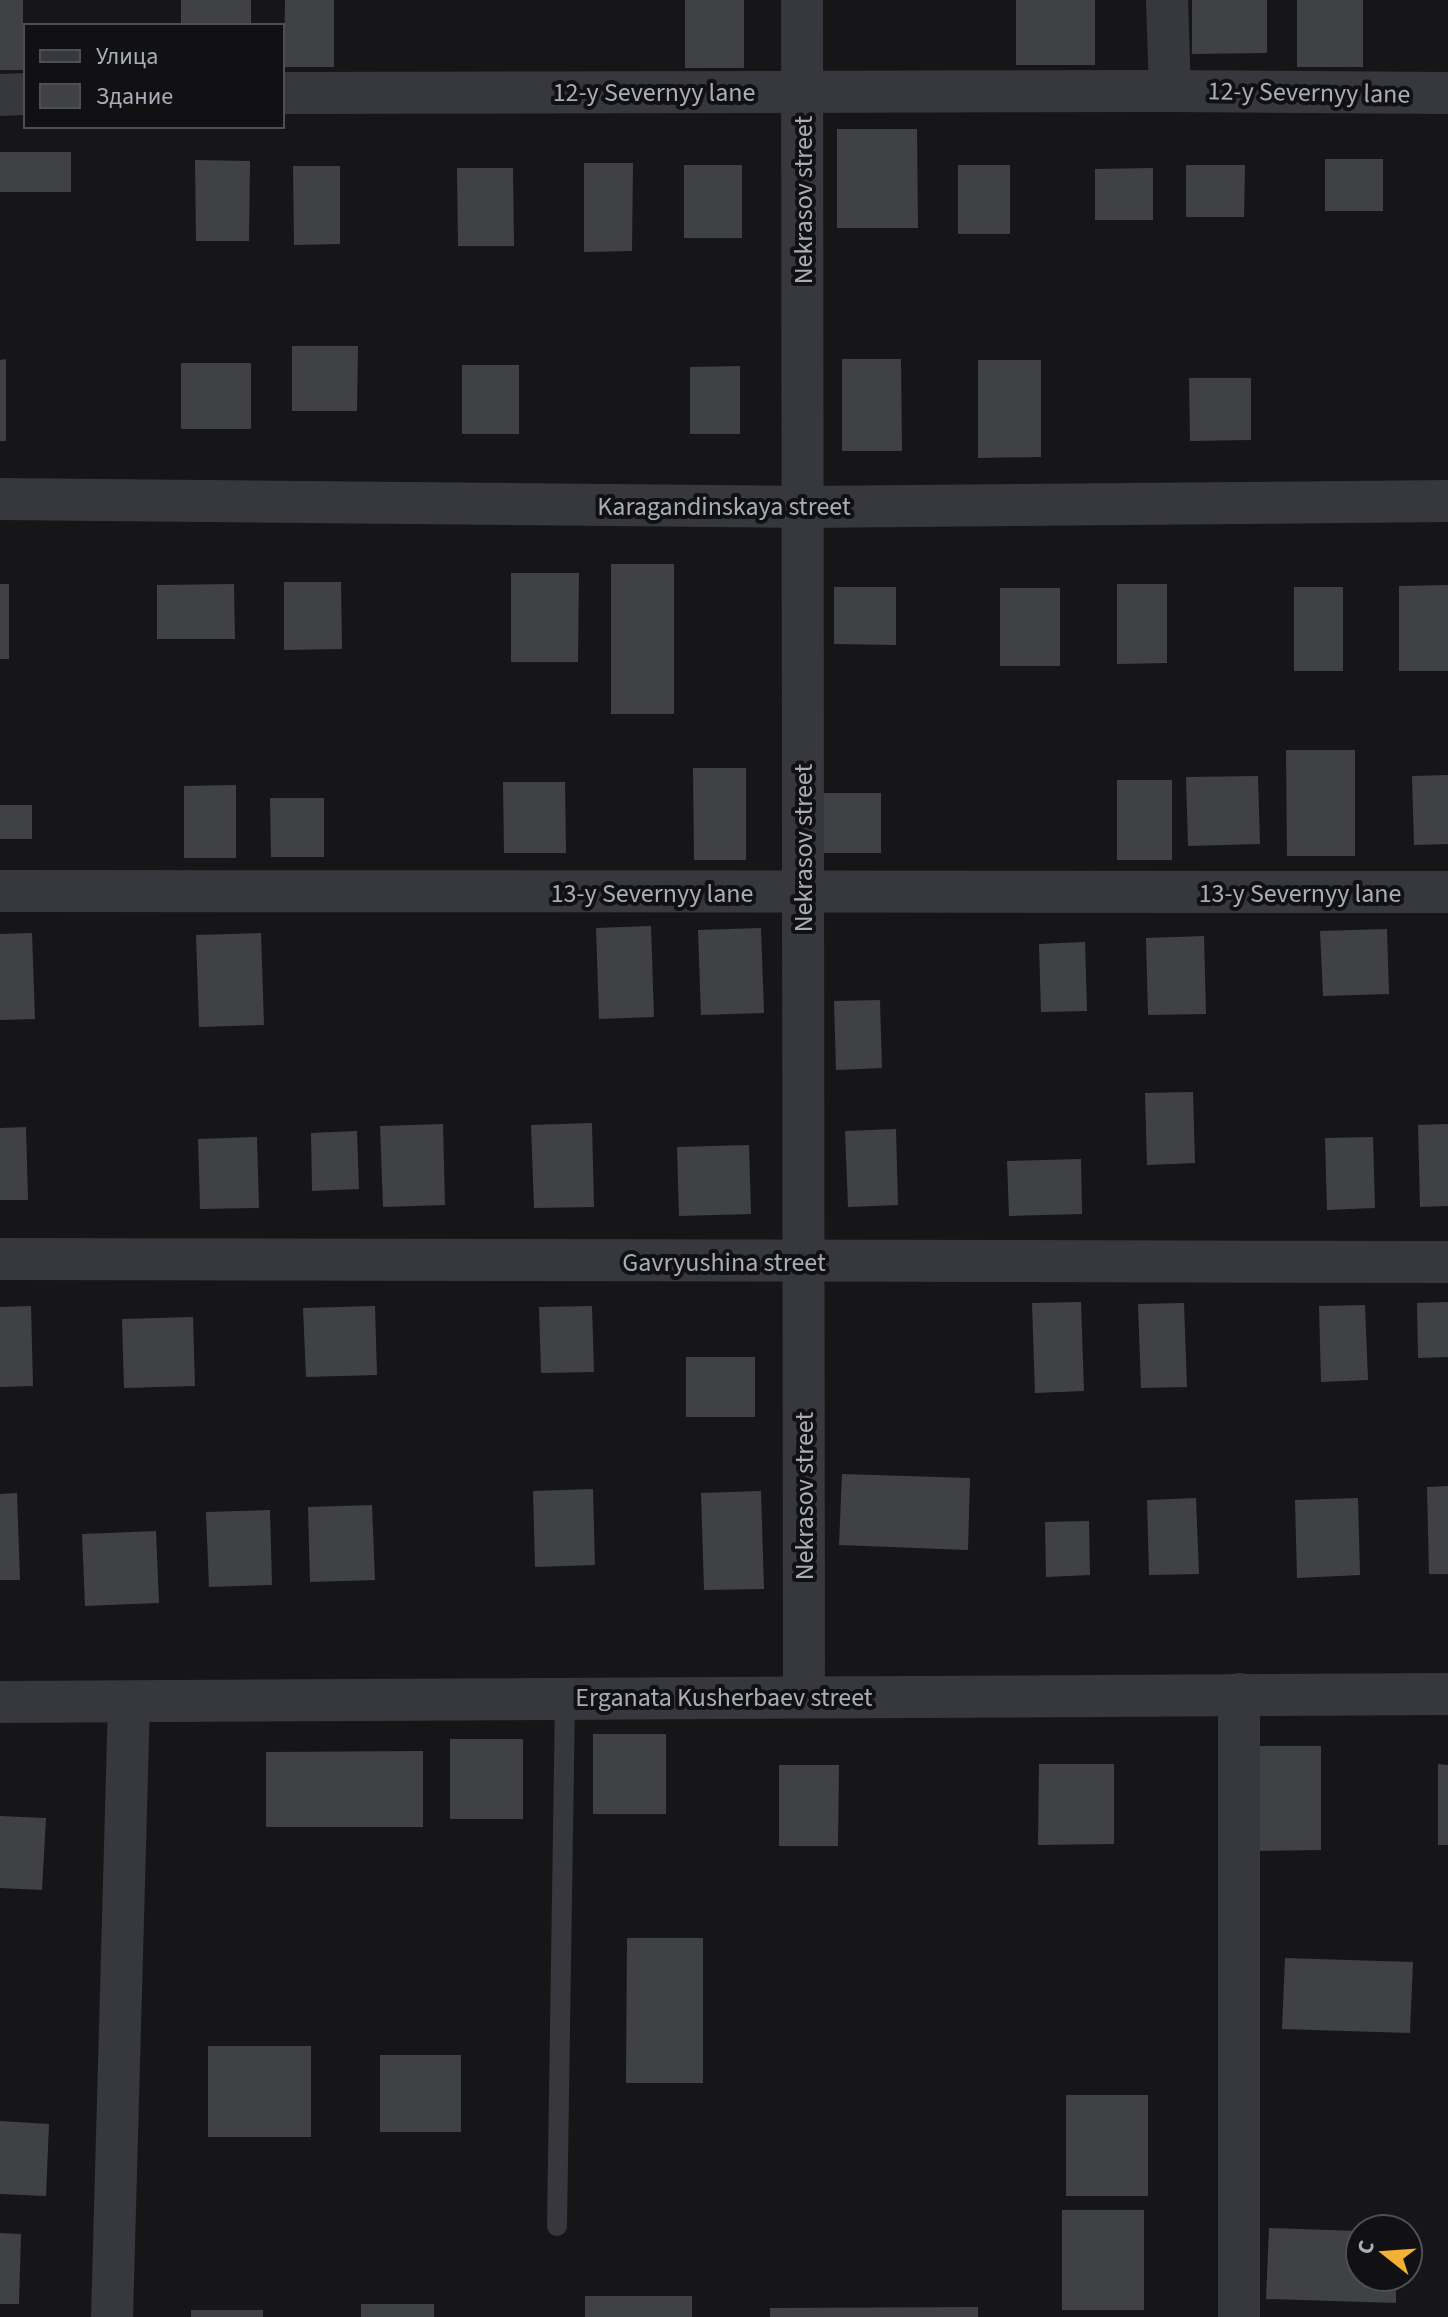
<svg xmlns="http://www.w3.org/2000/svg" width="1448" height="2317" font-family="'Source Sans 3',sans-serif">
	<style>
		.building { fill: #404145 }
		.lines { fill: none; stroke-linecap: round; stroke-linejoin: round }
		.service { stroke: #37383d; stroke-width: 20 }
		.minor { stroke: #37383d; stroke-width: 42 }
		.labels { text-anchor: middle; stroke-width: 8; stroke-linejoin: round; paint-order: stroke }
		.street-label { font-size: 26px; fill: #a8adb8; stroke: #111113 }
	</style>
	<rect width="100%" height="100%" fill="#161618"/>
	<!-- building -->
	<g class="building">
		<rect x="0" y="0" width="23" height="70"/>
		<rect x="181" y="0" width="70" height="26"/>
		<polygon points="285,0 334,0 334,67 284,67"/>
		<rect x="685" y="0" width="59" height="68"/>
		<rect x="1016" y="0" width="79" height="65"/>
		<polygon points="1192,0 1267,0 1267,53 1192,54"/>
		<rect x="1297" y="0" width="66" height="67"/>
		<polygon points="837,129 917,129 918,228 837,228"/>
		<rect x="0" y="152" width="71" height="40"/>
		<rect x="1325" y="159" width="58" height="52"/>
		<polygon points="195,160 250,161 249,241 196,241"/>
		<polygon points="584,163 633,163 632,251 584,252"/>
		<rect x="684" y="165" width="58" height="73"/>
		<rect x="958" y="165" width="52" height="69"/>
		<polygon points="1186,165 1245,165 1244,217 1186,217"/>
		<polygon points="293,166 340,166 340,244 294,245"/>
		<polygon points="457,168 513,168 514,246 458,246"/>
		<polygon points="1153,168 1153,220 1095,220 1095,169"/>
		<polygon points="292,346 358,346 357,411 292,411"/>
		<polygon points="6,359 6,441 0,441 0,360"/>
		<polygon points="842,359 901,359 902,451 842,451"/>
		<polygon points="978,360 1041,360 1041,457 978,458"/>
		<rect x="181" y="363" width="70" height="66"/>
		<rect x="462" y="365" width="57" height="69"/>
		<polygon points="740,366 740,434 690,434 690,367"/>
		<polygon points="1189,378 1251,378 1251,440 1190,441"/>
		<rect x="611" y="564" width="63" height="150"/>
		<polygon points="511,573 579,573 578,662 511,662"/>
		<polygon points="284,582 341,582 342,649 284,650"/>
		<rect x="0" y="584" width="9" height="75"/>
		<polygon points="234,584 235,639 157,639 157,585"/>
		<polygon points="1117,584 1167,584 1167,663 1117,664"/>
		<polygon points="1448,585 1448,671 1399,671 1399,586"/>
		<polygon points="834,587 896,587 896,645 834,644"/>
		<rect x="1294" y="587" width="49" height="84"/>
		<rect x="1000" y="588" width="60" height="78"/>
		<polygon points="1286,750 1355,750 1355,856 1287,856"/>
		<polygon points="693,768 746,768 746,860 694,860"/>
		<polygon points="1448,775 1448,844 1414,845 1412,776"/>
		<polygon points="1258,776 1260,844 1188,846 1186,777"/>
		<rect x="1117" y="780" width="55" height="80"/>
		<polygon points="503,782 565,782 566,853 504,853"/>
		<polygon points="236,785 236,858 184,858 184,786"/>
		<rect x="822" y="793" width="59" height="60"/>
		<polygon points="270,798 324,798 324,857 271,857"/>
		<rect x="0" y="805" width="32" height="34"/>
		<polygon points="651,926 654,1017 599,1019 596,928"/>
		<polygon points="761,928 764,1013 701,1015 698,930"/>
		<polygon points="1387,929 1389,994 1323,996 1320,931"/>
		<polygon points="32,933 35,1019 0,1020 0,934"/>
		<polygon points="261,933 264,1025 199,1027 196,935"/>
		<polygon points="1204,936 1206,1014 1148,1015 1146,938"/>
		<polygon points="1085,942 1087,1011 1041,1012 1039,944"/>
		<polygon points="880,1000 882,1068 836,1070 834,1001"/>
		<polygon points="1193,1092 1195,1163 1147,1165 1145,1093"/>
		<polygon points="592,1123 594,1207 534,1208 531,1125"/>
		<polygon points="443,1124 445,1205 383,1207 380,1126"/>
		<polygon points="1448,1124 1448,1206 1420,1207 1418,1125"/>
		<polygon points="26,1127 28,1200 0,1200 0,1128"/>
		<polygon points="896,1129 898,1205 848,1207 845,1131"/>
		<polygon points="357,1131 359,1189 312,1191 311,1133"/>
		<polygon points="257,1137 259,1208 200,1209 198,1139"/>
		<polygon points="1373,1137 1375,1208 1327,1210 1325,1138"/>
		<polygon points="749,1145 751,1214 679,1216 677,1147"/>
		<polygon points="1081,1159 1082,1214 1009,1216 1007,1161"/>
		<polygon points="1081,1302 1084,1391 1035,1393 1032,1303"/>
		<polygon points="1448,1302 1448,1357 1418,1358 1417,1303"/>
		<polygon points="1184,1303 1187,1387 1141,1388 1138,1304"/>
		<polygon points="1365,1305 1368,1380 1321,1382 1319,1306"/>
		<polygon points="31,1306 33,1386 0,1387 0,1307"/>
		<polygon points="375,1306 377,1375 306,1377 303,1308"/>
		<polygon points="592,1306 594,1372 541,1373 539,1307"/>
		<polygon points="193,1317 195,1386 124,1388 122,1319"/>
		<rect x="686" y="1357" width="69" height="60"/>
		<polygon points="842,1474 970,1478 968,1550 839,1545"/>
		<polygon points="1448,1486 1448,1574 1429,1574 1427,1487"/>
		<polygon points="593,1489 595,1565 535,1567 533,1491"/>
		<polygon points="761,1491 764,1589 704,1590 701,1493"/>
		<polygon points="17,1493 20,1580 0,1580 0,1494"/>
		<polygon points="1196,1498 1199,1574 1149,1575 1147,1500"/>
		<polygon points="1358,1498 1360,1575 1297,1578 1295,1500"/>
		<polygon points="372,1505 375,1580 310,1582 308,1507"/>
		<polygon points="270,1510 272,1585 209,1587 206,1512"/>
		<polygon points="1089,1521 1090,1575 1046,1577 1045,1522"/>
		<polygon points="156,1531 159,1603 85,1606 82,1534"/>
		<rect x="593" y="1734" width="73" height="80"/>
		<rect x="450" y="1739" width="73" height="80"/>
		<polygon points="1256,1746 1321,1746 1321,1850 1256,1851"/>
		<polygon points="423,1751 423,1827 266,1827 266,1752"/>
		<polygon points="1039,1764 1114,1764 1114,1844 1038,1845"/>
		<polygon points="1438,1764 1448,1765 1448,1845 1438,1845"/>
		<polygon points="779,1765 839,1765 838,1846 779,1846"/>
		<polygon points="0,1816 46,1818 42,1890 0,1888"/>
		<polygon points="627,1938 703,1938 703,2083 626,2083"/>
		<polygon points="1285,1958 1413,1962 1410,2033 1282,2029"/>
		<rect x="208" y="2046" width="103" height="91"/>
		<rect x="380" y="2055" width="81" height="77"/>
		<rect x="1066" y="2095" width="82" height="101"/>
		<polygon points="0,2121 49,2124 46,2196 0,2194"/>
		<rect x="1062" y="2210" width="82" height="100"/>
		<polygon points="1269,2228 1360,2231 1360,2277 1396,2277 1396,2303 1266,2299"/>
		<polygon points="0,2233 21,2234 19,2304 0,2304"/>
		<rect x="585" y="2296" width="107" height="21"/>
		<rect x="361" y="2304" width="73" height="13"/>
		<polygon points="978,2307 978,2317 770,2317 770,2308"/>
		<rect x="191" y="2310" width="72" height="7"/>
	</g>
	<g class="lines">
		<!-- service -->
		<polyline class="service" points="557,2226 565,1699"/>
		<!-- minor -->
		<g class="minor">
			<polyline points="802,0 804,1697"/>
			<polyline points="1167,0 1170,91"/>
			<polyline points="282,93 1170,91 1448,93"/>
			<polyline points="0,95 26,94"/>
			<polyline points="0,499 803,507 1448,501"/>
			<polyline points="0,891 1448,892"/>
			<polyline points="0,1259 1448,1262"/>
			<polyline points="1239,1694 1239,2317"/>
			<polyline points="0,1702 1448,1694"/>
			<polyline points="112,2317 129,1702"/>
		</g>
	</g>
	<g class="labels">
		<!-- street labels -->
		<g class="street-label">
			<text x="654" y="101">12-y Severnyy lane</text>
			<text transform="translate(1309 92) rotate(1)" y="9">12-y Severnyy lane</text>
			<text transform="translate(803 200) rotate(-90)" y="9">Nekrasov street</text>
			<text x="724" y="515">Karagandinskaya street</text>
			<text transform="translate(803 848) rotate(-90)" y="9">Nekrasov street</text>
			<text x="652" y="902">13-y Severnyy lane</text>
			<text x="1300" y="902">13-y Severnyy lane</text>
			<text x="724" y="1271">Gavryushina street</text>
			<text transform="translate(804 1496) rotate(-90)" y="9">Nekrasov street</text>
			<text x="724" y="1706">Erganata Kusherbaev street</text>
		</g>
	</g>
	<!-- legend -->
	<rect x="24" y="24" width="260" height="104" fill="#111113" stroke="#4d4f55" stroke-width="2"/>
	<rect x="40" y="50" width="40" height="12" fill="#37383d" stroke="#4d4f55" stroke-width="2"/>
	<text x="96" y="64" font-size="24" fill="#a8adb8">Улица</text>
	<rect x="40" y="84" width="40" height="24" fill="#404145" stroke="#4d4f55" stroke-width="2"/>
	<text x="96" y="104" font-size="24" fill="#a8adb8">Здание</text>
	<!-- north arrow -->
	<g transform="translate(1384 2253) rotate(287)"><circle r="38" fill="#111113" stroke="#4d4f55" stroke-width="2"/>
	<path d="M0-6L14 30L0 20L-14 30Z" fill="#f2b134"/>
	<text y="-12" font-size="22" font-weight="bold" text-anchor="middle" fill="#a8adb8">С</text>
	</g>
</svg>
